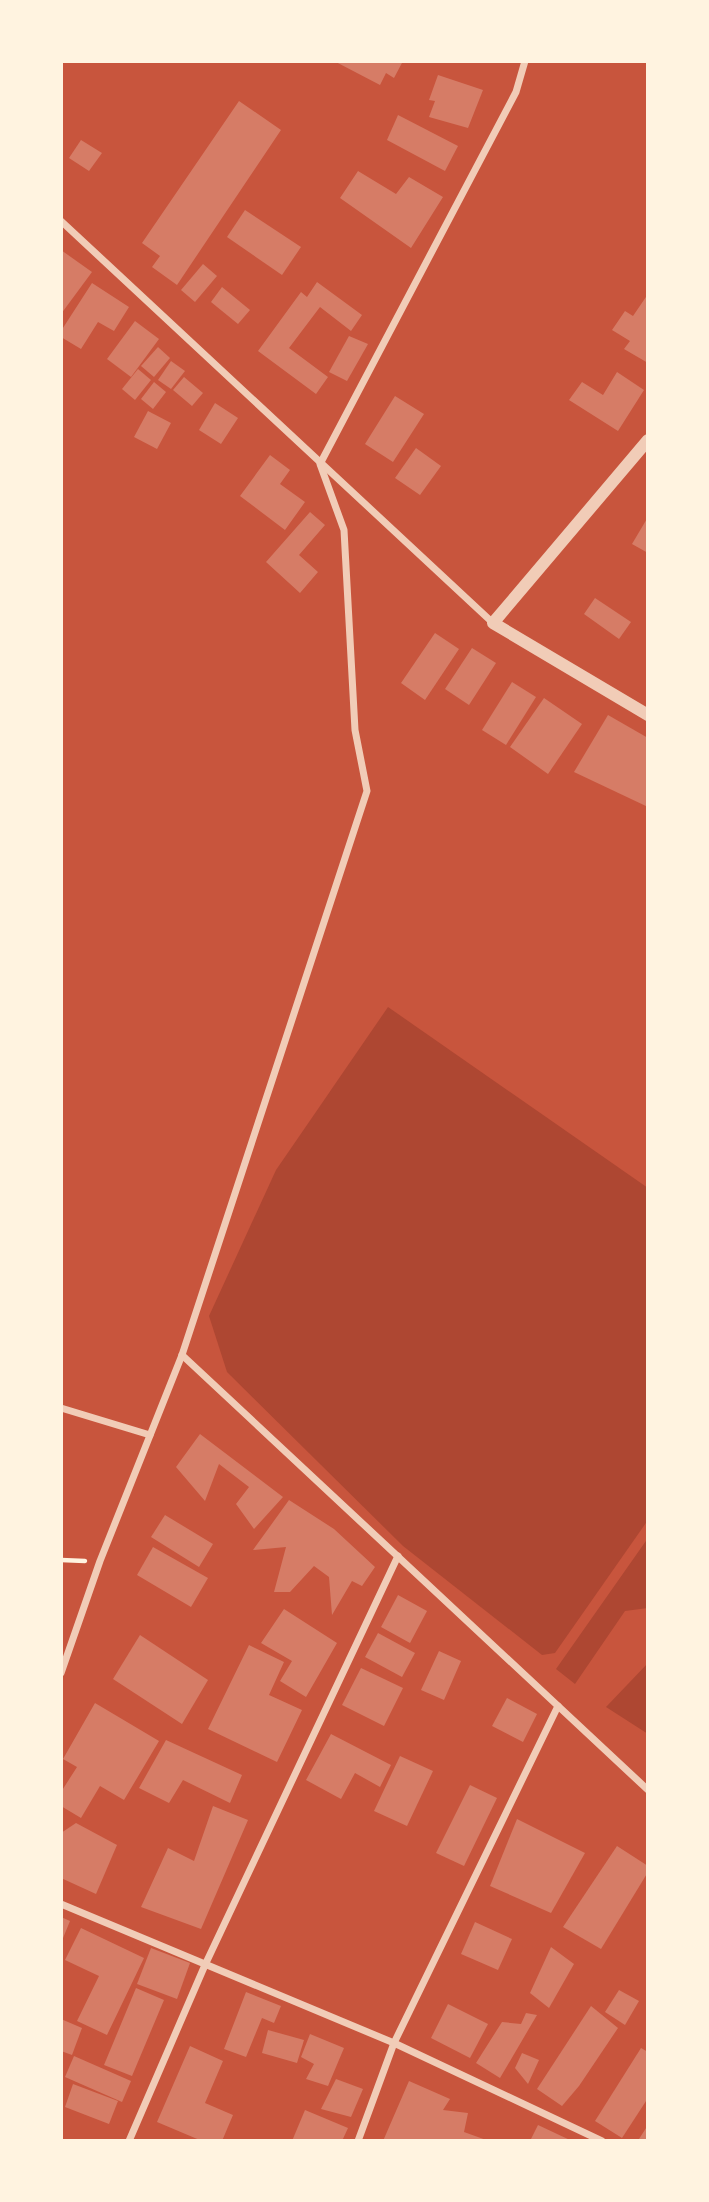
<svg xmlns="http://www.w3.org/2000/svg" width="709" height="2202" font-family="'Roboto Serif',serif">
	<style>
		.green { fill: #ae4732 }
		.building { fill: #d67c66 }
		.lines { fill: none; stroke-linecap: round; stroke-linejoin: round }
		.path { stroke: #fff3e0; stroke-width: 4.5 }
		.minor { stroke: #f1ccb7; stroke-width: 7 }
		.tertiary { stroke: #f1ccb7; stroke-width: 12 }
	</style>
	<rect width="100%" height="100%" fill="#c8553d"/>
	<!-- green -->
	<g class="green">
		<polygon points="388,1007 648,1188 648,1520 555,1653 542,1655 403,1546 227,1372 209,1316 276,1170"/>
		<polygon points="648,1538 648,1608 625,1611 575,1684 556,1669"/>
		<polygon points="648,1663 648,1734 606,1707"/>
	</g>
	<!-- building -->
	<g class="building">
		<polygon points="334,61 403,61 394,78 386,73 380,85"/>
		<polygon points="438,75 483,90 468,128 429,117 435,101 429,100"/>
		<polygon points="239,101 281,130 177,285 152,267 160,256 142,243"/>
		<polygon points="398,115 458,146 445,171 387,140"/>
		<polygon points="81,140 102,153 89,171 69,158"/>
		<polygon points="358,171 396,194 409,177 443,197 411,248 340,198"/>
		<polygon points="245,210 301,247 282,275 227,237"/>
		<polygon points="61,250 92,272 61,314"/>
		<polygon points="203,264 217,276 195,302 181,290"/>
		<polygon points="317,282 362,315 351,331 320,307 289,348 328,377 316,394 258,351 301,292 307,297"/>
		<polygon points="92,283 129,307 114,331 98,322 81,349 61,337 61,331"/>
		<polygon points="222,287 250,310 238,324 211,302"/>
		<polygon points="648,294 648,363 624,349 630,341 612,330 625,311 633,316"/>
		<polygon points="135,321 159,339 131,377 107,359"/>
		<polygon points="349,336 368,344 347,381 329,372"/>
		<polygon points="158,347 170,358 154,377 141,366"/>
		<polygon points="171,361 185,371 171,389 158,380"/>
		<polygon points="138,369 151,380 135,400 122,389"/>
		<polygon points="617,372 644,390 618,431 569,400 582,382 603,395"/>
		<polygon points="184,377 203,393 192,406 173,390"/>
		<polygon points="154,382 166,392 153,409 141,399"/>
		<polygon points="395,396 424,414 393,462 365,444"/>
		<polygon points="215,403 238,418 221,444 199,430"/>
		<polygon points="148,411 171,423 157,449 134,437"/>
		<polygon points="416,448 441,466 420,495 395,478"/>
		<polygon points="270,455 290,470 280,484 305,502 285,530 240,496"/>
		<polygon points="310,512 325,525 299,555 318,572 300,593 266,562"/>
		<polygon points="648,517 648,553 632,544"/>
		<polygon points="595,598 631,622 619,639 584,614"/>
		<polygon points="435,633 459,649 425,700 401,683"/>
		<polygon points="472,648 496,663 469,705 445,689"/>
		<polygon points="512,682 536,697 506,745 482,730"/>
		<polygon points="544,698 582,724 548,774 510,747"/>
		<polygon points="608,715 648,738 648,807 574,772"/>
		<polygon points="200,1434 283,1497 254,1529 236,1504 249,1487 219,1464 205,1501 176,1467"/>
		<polygon points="289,1500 334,1529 375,1567 362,1586 352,1581 332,1615 329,1577 314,1566 290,1592 274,1592 286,1547 253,1550"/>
		<polygon points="165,1515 213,1544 199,1567 151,1537"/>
		<polygon points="153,1547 208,1578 191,1607 137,1575"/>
		<polygon points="398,1595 427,1611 410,1643 381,1627"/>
		<polygon points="284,1609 337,1643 306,1697 280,1681 292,1661 261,1643"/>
		<polygon points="378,1633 415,1653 402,1677 365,1657"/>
		<polygon points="140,1635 208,1680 182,1724 113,1679"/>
		<polygon points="249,1645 284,1662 269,1695 302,1710 277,1762 208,1729"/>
		<polygon points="439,1651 461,1661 444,1700 421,1690"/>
		<polygon points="361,1668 403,1688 384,1726 342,1705"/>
		<polygon points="507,1698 537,1714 523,1742 492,1726"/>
		<polygon points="95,1703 159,1741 124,1800 100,1786 81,1818 61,1806 61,1792 77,1767 63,1759"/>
		<polygon points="331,1734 391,1765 380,1787 355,1773 341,1799 306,1780"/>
		<polygon points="166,1740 242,1775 230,1803 183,1780 169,1803 139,1788"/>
		<polygon points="400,1756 433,1771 407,1826 374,1811"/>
		<polygon points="470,1785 497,1798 464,1866 436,1853"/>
		<polygon points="213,1806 248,1820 201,1929 141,1907 168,1848 194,1861"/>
		<polygon points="517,1819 585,1853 551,1913 490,1886"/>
		<polygon points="76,1823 117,1845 96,1894 61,1878 61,1833"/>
		<polygon points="617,1846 648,1866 648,1872 601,1949 563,1927"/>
		<polygon points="61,1917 70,1921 61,1943"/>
		<polygon points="475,1922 512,1939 498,1970 461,1954"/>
		<polygon points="81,1928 144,1958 107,2035 77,2021 99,1976 65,1960"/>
		<polygon points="551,1947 574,1964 549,2008 530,1993"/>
		<polygon points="151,1948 190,1963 177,1999 137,1984"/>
		<polygon points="136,1988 164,2000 132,2076 104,2065"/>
		<polygon points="619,1990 639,2001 625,2025 605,2012"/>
		<polygon points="246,1992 281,2006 274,2023 262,2018 246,2057 224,2049"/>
		<polygon points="448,2004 488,2024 470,2058 431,2038"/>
		<polygon points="591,2006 618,2028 579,2086 562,2106 537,2089"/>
		<polygon points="526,2013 537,2015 500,2078 476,2063 502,2022 521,2024"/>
		<polygon points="61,2019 82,2028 72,2055 61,2051"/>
		<polygon points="268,2030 304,2040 297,2063 262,2053"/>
		<polygon points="310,2034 344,2048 328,2086 306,2079 314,2064 301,2057"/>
		<polygon points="190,2046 223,2061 205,2103 233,2115 222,2141 202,2141 157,2122"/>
		<polygon points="641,2048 648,2052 648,2098 622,2138 595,2121"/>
		<polygon points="522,2053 539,2060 528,2084 515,2068"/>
		<polygon points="74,2056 131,2081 122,2102 65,2077"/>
		<polygon points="336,2079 363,2089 351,2117 321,2109"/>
		<polygon points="409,2081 450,2099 443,2110 468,2113 464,2132 489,2141 383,2141"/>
		<polygon points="73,2084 118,2101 109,2124 65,2107"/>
		<polygon points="305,2110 348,2128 342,2141 292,2141"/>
		<polygon points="538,2125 572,2141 530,2141"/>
		<polygon points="648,2125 648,2141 642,2141 639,2139"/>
	</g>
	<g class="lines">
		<!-- path -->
		<polyline class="path" points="61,1560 85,1561"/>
		<!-- minor -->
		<g class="minor">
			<polyline points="61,221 493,623"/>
			<polyline points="182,1355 648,1790"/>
			<polyline points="61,1408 150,1435"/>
			<polyline points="61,1673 100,1561 182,1355 367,791 355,730 344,530 320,464 516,92 525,61"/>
			<polyline points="61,1904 394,2043 602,2141"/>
			<polyline points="129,2141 205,1965 398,1556"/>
			<polyline points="358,2141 394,2043 558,1706"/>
		</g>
		<!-- tertiary -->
		<polyline class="tertiary" points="648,440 493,623 648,715"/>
	</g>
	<!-- border -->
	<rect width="709" height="2202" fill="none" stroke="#fff3e0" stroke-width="126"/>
</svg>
